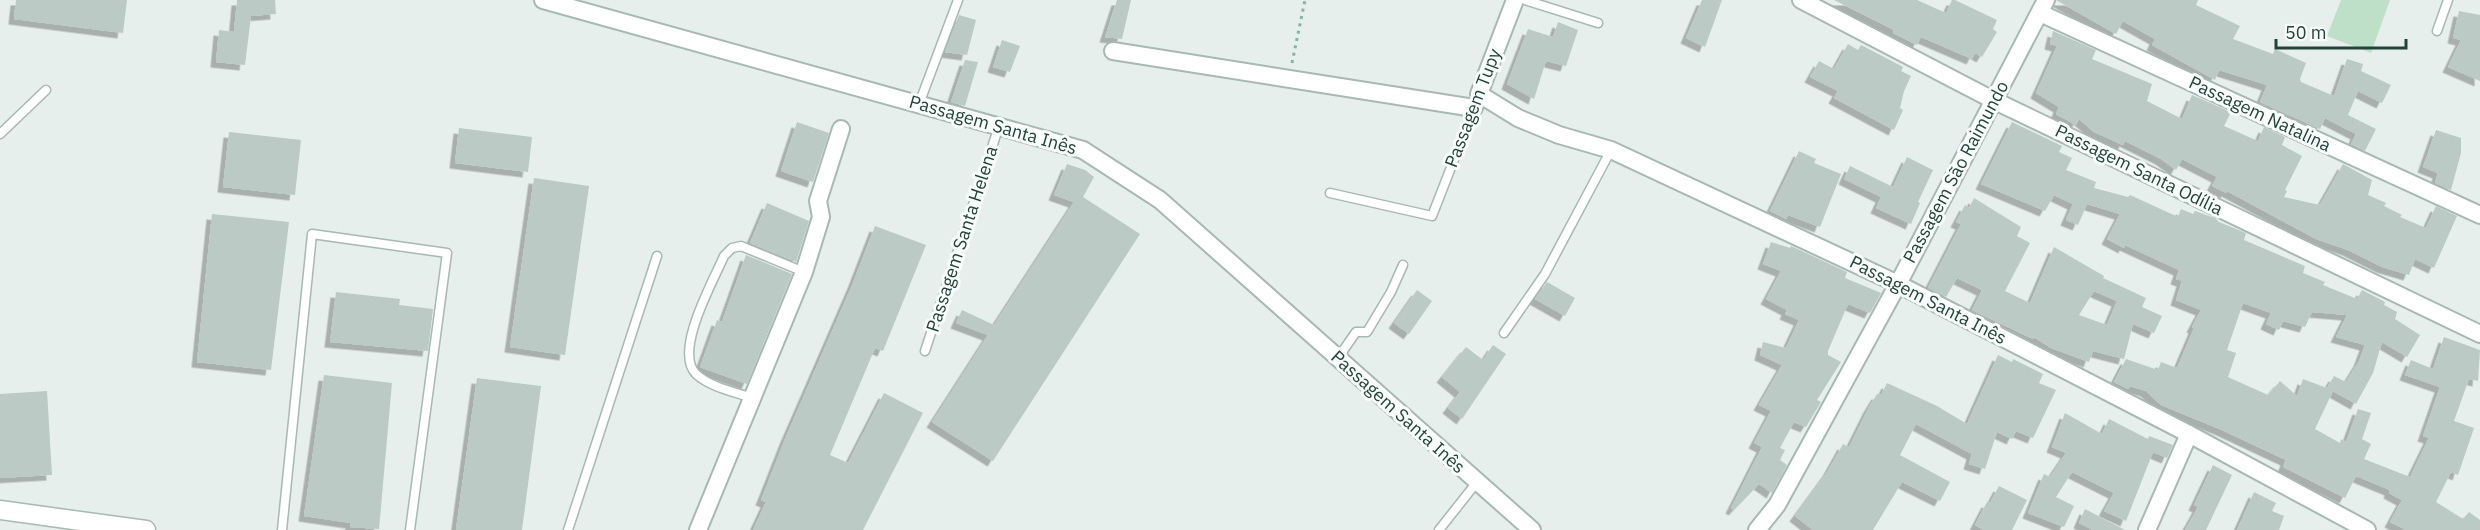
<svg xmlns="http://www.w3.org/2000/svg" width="2480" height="530" font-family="'IBM Plex Sans',sans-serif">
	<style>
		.green { fill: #bfe0c8 }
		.building { fill: #bbcac4; fill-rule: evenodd; filter: url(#shadow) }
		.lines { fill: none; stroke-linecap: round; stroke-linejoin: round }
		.service-casing { stroke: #a8b8b2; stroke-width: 11 }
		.minor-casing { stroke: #a8b8b2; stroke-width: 20 }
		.tertiary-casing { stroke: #a8b8b2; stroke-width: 21 }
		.path { stroke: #86b3a5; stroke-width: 3; stroke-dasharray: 3 4.5; stroke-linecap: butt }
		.service { stroke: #fff; stroke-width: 8 }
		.minor { stroke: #fff; stroke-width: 16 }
		.tertiary { stroke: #fff; stroke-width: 18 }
		.labels { text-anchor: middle; stroke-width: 6; stroke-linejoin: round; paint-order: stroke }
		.street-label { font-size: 18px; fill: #24423a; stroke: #f7fbf9 }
	</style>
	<defs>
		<filter id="shadow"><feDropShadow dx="-5.5" dy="5.5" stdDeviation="0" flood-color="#0004"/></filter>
	</defs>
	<rect width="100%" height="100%" fill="#e6efeb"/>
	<!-- green -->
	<polygon class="green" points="2341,0 2390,0 2371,53 2327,36"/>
	<!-- building -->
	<g class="building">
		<polygon points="16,0 127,0 123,33 14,19"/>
		<polygon points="237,0 275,0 276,14 251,16 245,65 216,62 219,30 234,32"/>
		<polygon points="1117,0 1131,0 1122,39 1105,37"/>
		<polygon points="1702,0 1722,0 1705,47 1686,38"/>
		<polygon points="1834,0 1917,0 1946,13 1952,0 1955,0 1997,20 1993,29 1997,32 1982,57 1975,53 1972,59 1921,37 1917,45 1893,33 1894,30"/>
		<polygon points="2056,0 2198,0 2196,5 2240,26 2233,39 2273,54 2275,49 2306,63 2300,79 2301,82 2334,96 2347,59 2363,64 2361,71 2391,85 2382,103 2358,91 2348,115 2376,129 2365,151 2351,144 2356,134 2325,118 2320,129 2260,102 2267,85 2219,70 2215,80 2152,45 2155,39 2123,21 2116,34"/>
		<polygon points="2459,11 2480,15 2480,81 2448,67 2461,40 2453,38"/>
		<polygon points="959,15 976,20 967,55 945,52"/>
		<polygon points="1558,22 1578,30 1566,66 1546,61 1534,99 1507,84 1528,29 1553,37"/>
		<polygon points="2053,31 2096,50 2092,59 2152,84 2147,101 2182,119 2192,95 2231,112 2224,126 2258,141 2264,127 2285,137 2282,145 2302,156 2285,190 2287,191 2284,197 2320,205 2343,164 2372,180 2368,195 2386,203 2384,206 2402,215 2400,217 2426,228 2436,206 2457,216 2434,268 2415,259 2409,275 2382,267 2348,250 2316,239 2227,191 2226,193 2212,186 2217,177 2182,159 2176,170 2161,159 2125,141 2123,145 2094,132 2079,119 2076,125 2056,114 2059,107 2036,93 2057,46 2050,44"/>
		<polygon points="1002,40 1020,46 1010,72 993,67"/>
		<polygon points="1848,44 1858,50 1861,45 1903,67 1901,71 1911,76 1904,91 1900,108 1903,110 1894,130 1834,98 1838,91 1810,77 1819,61 1834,69"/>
		<polygon points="965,60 978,62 965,106 951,102"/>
		<polygon points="797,122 829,133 813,182 781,171"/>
		<path d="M2012,122L2062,146L2059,152L2072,158L2066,170L2096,182L2094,188L2128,197L2130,195L2178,217L2181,209L2193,214L2195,211L2215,218L2219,222L2246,233L2244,240L2305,266L2303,273L2325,282L2323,285L2357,299L2362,290L2385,302L2384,305L2397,312L2395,319L2420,335L2407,357L2382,342L2373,373L2356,404L2333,391L2315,429L2340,443L2341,439L2346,442L2358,409L2371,413L2362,439L2371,444L2364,459L2410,477L2429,438L2423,436L2440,387L2405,375L2411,360L2433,369L2444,337L2480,350L2478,381L2469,379L2454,421L2474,428L2458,475L2451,472L2436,502L2463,519L2469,512L2480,520V530H2406L2390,522L2402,500L2389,493L2390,490L2356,476L2345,498L2283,467L2286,460L2222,430L2161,405L2146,391L2130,386L2128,389L2114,382L2126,359L2158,370L2161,362L2177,368L2194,328L2192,327L2201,310L2176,300L2182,281L2176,279L2179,270L2125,245L2124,248L2107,239L2120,214L2087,204L2078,225L2066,220L2073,204L2054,195L2045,211L1981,184ZM2243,303L2271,313L2266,324L2279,330L2283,321L2305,327L2312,312L2347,315L2336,337L2365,345L2359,361L2346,382L2334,376L2327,388L2303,379L2297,396L2280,381L2268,395L2228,377L2236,353L2227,350Z"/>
		<polygon points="459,128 532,137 528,172 455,163"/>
		<polygon points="2436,130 2461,138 2461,153 2451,190 2435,183 2438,173 2423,167"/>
		<polygon points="229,132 301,140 295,195 223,187"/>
		<polygon points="1799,151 1816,159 1814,163 1841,174 1820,227 1788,215 1786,219 1770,211"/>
		<polygon points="1907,157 1933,170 1918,202 1920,203 1911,224 1876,208 1881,197 1844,179 1850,166 1893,187"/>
		<polygon points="1067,164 1085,170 1094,177 1083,197 1140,234 993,461 932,422 988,335 956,323 962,310 994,325 1074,202 1054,195"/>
		<polygon points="534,178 589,186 565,355 510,347"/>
		<path d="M1974,198L2021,227L2017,236L2030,243L2005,291L2030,303L2054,247L2104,276L2103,278L2146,298L2142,307L2162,316L2154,333L2133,324L2124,359L2093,351L2089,362L2051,348L2034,337L2033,339L1972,310L1982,290L1957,278L1946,297L1928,288L1961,224L1956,222L1965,205L1969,208ZM2094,291L2117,301L2107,325L2079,315Z"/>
		<polygon points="767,203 809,221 796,262 750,243"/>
		<polygon points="212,214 289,222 271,370 197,362"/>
		<polygon points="875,226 926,245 883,351 875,348 830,455 848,463 884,393 923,413 863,530 753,530 766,502 761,500 785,439 853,283"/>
		<polygon points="1771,242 1790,248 1791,246 1847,272 1845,278 1881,293 1870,313 1848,304 1828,351 1828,355 1841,362 1817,400 1821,402 1806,427 1794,422 1780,448 1785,450 1780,460 1787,465 1772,493 1759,484 1734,510 1731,508 1762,447 1754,443 1771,411 1759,405 1782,365 1760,355 1763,342 1786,348 1799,320 1785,314 1787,310 1766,299 1781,271 1763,264"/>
		<polygon points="746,255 792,274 747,384 700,367 717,320 722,322"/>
		<polygon points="1547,282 1575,298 1565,316 1535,299"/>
		<polygon points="1417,290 1432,301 1409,334 1394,323"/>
		<polygon points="336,292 400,299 399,305 433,309 428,351 330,342"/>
		<polygon points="1493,345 1506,354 1462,419 1448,408 1460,392 1442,377 1466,347 1483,360"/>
		<polygon points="1998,355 2012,362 2013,359 2043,374 2039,383 2056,390 2033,438 2016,431 2012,439 1997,432 1985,469 1969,464 1972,454 1916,424 1900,455 1950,482 1940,501 1902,482 1873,530 1813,530 1795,516 1828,471 1843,444 1849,447 1869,407 1877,394 1881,395 1887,383 1937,406 1967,424"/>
		<polygon points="324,375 392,383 379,529 350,527 351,523 304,516"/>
		<polygon points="477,378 541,386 522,530 456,530"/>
		<polygon points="47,391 52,475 0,478 0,394"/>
		<polygon points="2065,413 2102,434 2109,419 2148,439 2149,436 2173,445 2167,458 2153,452 2126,521 2104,511 2114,493 2072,472 2056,497 2074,506 2064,527 2028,513 2044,474 2050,477 2066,453 2052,447"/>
		<polygon points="2213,465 2232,475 2206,530 2185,530 2198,507 2194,505"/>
		<polygon points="1999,486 2027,500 2012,530 1984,530 1975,525 1987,502 1990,503"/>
		<polygon points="2254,492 2276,503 2272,511 2284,516 2279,530 2237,530"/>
		<polygon points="2085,509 2125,530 2093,530 2079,523"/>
	</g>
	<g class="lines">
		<defs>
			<g id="service">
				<polyline points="1525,0 1598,23"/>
				<polyline points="2437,31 2448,0"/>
				<polyline points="919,104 958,0"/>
				<polyline points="0,134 46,90"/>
				<polyline points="1330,193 1432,216 1475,106"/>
				<polyline points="1504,333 1545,274 1611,150"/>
				<polyline points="925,351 999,126"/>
				<polyline points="1338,358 1356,332 1367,332 1391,292 1403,265"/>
				<path d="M752,398C735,392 710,387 696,374C673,351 714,280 724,256L732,248L741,246L804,272"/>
				<polyline points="282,530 312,234 447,253 410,530"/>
				<polyline points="568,530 657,256"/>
				<polyline points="1439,530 1477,482"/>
			</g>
			<g id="minor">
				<polyline points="543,0 1083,150 1160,200 1532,530"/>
				<polyline points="1515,0 1479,94 1518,118 1559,135 1611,150 1898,284 2189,434 2367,530"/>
				<polyline points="1801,0 1993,100 2480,334"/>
				<polyline points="2040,13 2480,215"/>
				<polyline points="1113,51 1474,108"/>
				<polyline points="698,530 804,272 821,217 818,201 841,129"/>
				<polyline points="1757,530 1777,505 1898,284 2046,0"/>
				<polyline points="2147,530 2189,434"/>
			</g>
			<polyline id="tertiary" points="0,510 146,530"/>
		</defs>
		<!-- service casing -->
		<use href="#service" class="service-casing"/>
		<!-- minor casing -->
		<use href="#minor" class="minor-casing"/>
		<!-- tertiary casing -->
		<use href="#tertiary" class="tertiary-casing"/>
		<!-- path -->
		<polyline class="path" points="1292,63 1305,0"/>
		<!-- service -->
		<use href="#service" class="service"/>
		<!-- minor -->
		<use href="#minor" class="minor"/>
		<!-- tertiary -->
		<use href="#tertiary" class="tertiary"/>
	</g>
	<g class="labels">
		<!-- street labels -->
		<g class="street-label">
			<text transform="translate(1473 108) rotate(-69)" y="6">Passagem Tupy</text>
			<text transform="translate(2260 114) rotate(25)" y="6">Passagem Natalina</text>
			<text transform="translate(993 125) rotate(16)" y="6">Passagem Santa Inês</text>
			<text transform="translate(2139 170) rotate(26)" y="6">Passagem Santa Odília</text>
			<text transform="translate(1956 172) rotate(-62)" y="6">Passagem São Raimundo</text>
			<text transform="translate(962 239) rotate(-72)" y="6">Passagem Santa Helena</text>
			<text transform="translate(1928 300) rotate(27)" y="6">Passagem Santa Inês</text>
			<text transform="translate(1398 412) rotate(42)" y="6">Passagem Santa Inês</text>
		</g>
	</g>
	<!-- scale -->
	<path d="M2276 39v9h130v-9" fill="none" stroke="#24423a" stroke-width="3"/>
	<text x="2285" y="39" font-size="18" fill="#24423a" stroke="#f7fbf9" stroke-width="4.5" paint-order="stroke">50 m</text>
</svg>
